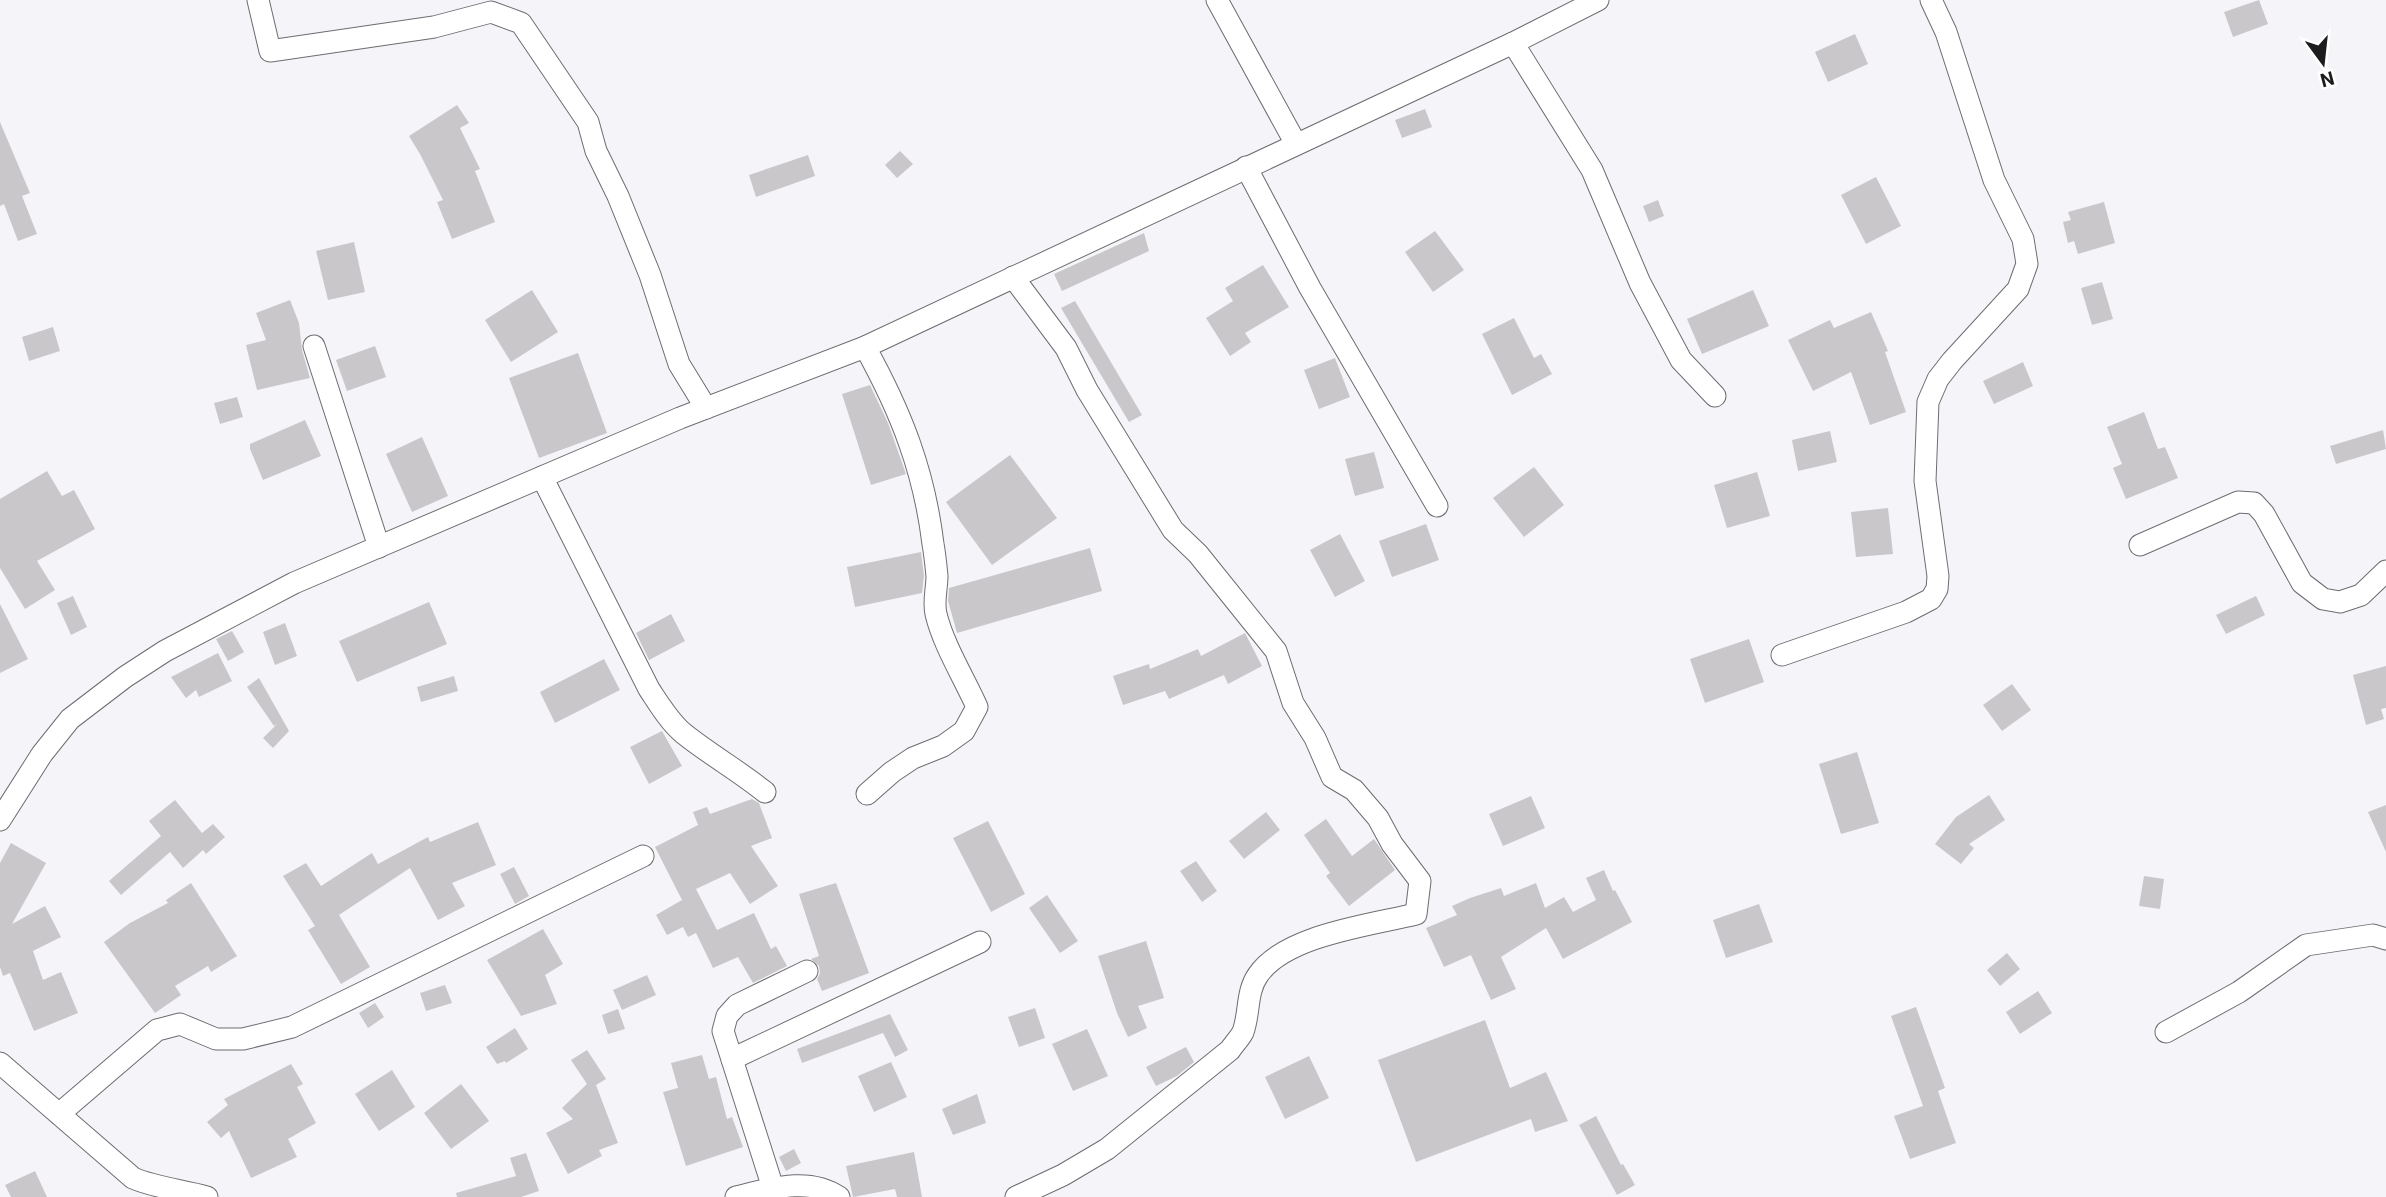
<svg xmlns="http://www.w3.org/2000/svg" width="2386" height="1197" font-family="Roboto,sans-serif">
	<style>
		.building { fill: #cac7cb }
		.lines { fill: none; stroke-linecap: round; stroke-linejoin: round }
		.street-casing { stroke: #6d6c70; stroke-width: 23 }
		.street { stroke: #fff; stroke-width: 21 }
	</style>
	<rect width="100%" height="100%" fill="#f5f5f9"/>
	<!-- building -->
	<g class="building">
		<polygon points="2259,0 2268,24 2233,37 2224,12"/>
		<polygon points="1855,34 1868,64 1828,82 1815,52"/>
		<polygon points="457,105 469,123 460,128 480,169 475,171 495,222 452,239 437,202 443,200 420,154 409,136"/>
		<polygon points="1425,109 1432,127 1402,138 1395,120"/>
		<polygon points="0,122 30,193 22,196 37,234 18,241 4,204 0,206"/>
		<polygon points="900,151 913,164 897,178 885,165"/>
		<polygon points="808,155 815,176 756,197 749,175"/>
		<polygon points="1876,177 1901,226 1866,244 1841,195"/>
		<polygon points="1658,200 1664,216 1649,222 1643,206"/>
		<polygon points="2104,202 2115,243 2078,254 2074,241 2068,243 2063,222 2071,220 2068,212"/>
		<polygon points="1435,231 1464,270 1433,292 1405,252"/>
		<polygon points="1144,233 1149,251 1062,291 1054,274"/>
		<polygon points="354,242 365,292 328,300 316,251"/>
		<polygon points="1263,265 1289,307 1245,333 1251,342 1230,356 1206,318 1233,301 1225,288"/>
		<polygon points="2102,282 2113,319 2092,325 2081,288"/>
		<polygon points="532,290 558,332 511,362 485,320"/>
		<polygon points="1753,290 1769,326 1702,354 1687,319"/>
		<polygon points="290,300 299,323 302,350 310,378 257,390 246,345 266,340 256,313"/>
		<polygon points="1075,301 1142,415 1129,422 1061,308"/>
		<polygon points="1871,312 1888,351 1885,352 1906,412 1870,425 1851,372 1813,391 1788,340 1830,320 1834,328"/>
		<polygon points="1514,318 1534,358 1541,354 1552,374 1512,395 1482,334"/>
		<polygon points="53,327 60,351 29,361 22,337"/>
		<polygon points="375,346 386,377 347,391 336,360"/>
		<polygon points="578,353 607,433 539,458 509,378"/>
		<polygon points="1335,358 1350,397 1319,409 1304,370"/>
		<polygon points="2023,362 2033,386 1994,404 1983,381"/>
		<polygon points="870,385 888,423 906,474 871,485 842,394"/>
		<polygon points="237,397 243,417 220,424 214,403"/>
		<polygon points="2144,412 2158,449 2165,447 2178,478 2126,499 2113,468 2122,464 2107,427"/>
		<polygon points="305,420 321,456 263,480 250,449 250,444"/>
		<polygon points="2383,430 2386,449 2336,464 2330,446"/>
		<polygon points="1830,431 1837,462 1798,471 1792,440"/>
		<polygon points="422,437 448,496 412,512 386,454"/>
		<polygon points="1374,452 1384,488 1355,496 1345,459"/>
		<polygon points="1010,455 1057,518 992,565 946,502"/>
		<polygon points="1534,467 1564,505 1524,537 1493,498"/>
		<polygon points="47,471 62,496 74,490 95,529 37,561 55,590 25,609 0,568 0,499"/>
		<polygon points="1757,472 1770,516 1727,528 1714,485"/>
		<polygon points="1888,508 1893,554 1856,557 1851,512"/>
		<polygon points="1426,524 1439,560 1392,577 1379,541"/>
		<polygon points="1340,534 1365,581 1335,597 1310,550"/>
		<polygon points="1090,548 1102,591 957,633 948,601 949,588"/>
		<polygon points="921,552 924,576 922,593 855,607 847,567"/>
		<polygon points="73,596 87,627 71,635 57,603"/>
		<polygon points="2256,596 2265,615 2226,634 2216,615"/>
		<polygon points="429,602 447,644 357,682 339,641"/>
		<polygon points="0,604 28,659 0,673"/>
		<polygon points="671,614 685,641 649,660 636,633"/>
		<polygon points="285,623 297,656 275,665 263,632"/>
		<polygon points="232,631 244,652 228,661 216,639"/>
		<polygon points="1245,633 1262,666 1228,684 1224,675 1169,699 1165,691 1123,705 1113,676 1149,664 1150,669 1198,649 1201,656"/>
		<polygon points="1749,639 1764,682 1705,703 1690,659"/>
		<polygon points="218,653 232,681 199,697 196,690 186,698 171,677"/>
		<polygon points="604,659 620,690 555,723 540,692"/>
		<polygon points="2386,666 2386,708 2381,709 2384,719 2366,725 2353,675"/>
		<polygon points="454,676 458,691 421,702 417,687"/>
		<polygon points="259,678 289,731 273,748 263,738 277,724 274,726 247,687"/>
		<polygon points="2012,684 2031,710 2002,731 1983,705"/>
		<polygon points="662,731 682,766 649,784 630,747"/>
		<polygon points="1857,752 1879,823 1841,834 1819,764"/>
		<polygon points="1989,795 2005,820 1969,844 1974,848 1961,864 1935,844 1956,817"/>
		<polygon points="1531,796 1545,828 1503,846 1489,814"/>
		<polygon points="752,799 759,803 772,838 751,846 778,886 750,904 730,873 696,889 717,930 754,913 771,949 776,946 787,966 753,983 738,957 713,968 696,933 688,937 683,927 667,935 656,915 682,900 655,847 698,825 693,812 707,807 710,814"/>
		<polygon points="175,800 202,833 213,824 225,837 206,854 203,850 183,868 170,852 121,895 109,881 161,836 149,821"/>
		<polygon points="2386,805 2386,852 2368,812"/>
		<polygon points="1266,812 1280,830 1244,859 1229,841"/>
		<polygon points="1326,819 1352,856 1374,839 1395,870 1349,906 1326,876 1330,873 1304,835"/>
		<polygon points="988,821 1025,894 991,912 953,838"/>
		<polygon points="478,822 496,865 452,883 465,906 438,920 410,868 339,915 370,967 341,984 308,930 315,926 283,876 306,863 321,886 372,853 378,864 428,837 430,842"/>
		<polygon points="11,843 46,863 12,924 45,906 61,937 33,951 43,980 61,972 78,1013 34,1031 10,973 3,976 0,967 0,863"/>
		<polygon points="1196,861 1217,891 1202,902 1180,871"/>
		<polygon points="514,867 529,896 515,904 500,874"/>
		<polygon points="1604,870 1613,891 1615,890 1632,922 1563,959 1546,928 1501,957 1516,989 1491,1000 1471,955 1444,967 1426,928 1457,915 1452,906 1470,898 1501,888 1504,896 1536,883 1545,908 1564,897 1573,912 1596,900 1586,878"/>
		<polygon points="2144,876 2164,879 2160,909 2139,906"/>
		<polygon points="191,883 237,956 211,972 208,966 175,986 181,995 155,1013 104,942 130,923 168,903 166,900"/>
		<polygon points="836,883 869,973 822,991 817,979 820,973 819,966 811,959 819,956 799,894"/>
		<polygon points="1047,895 1078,941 1060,953 1029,908"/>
		<polygon points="1759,904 1773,942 1726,958 1713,920"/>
		<polygon points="543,929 563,964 545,975 557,1004 521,1016 487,960"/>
		<polygon points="1146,941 1164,998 1138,1006 1147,1028 1128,1037 1117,1013 1098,956"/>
		<polygon points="2007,953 2020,969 2000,986 1987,970"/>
		<polygon points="647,975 656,995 622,1010 613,990"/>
		<polygon points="445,985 452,1003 426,1011 420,993"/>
		<polygon points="2038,991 2052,1013 2020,1034 2006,1012"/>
		<polygon points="375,1003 384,1017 368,1028 359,1013"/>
		<polygon points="1916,1007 1945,1088 1938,1091 1956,1143 1910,1159 1894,1116 1923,1106 1891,1016"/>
		<polygon points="1035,1008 1045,1038 1019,1047 1008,1017"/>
		<polygon points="618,1009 625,1029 608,1034 602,1015"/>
		<polygon points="890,1014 908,1050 895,1057 883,1033 802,1063 797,1049"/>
		<polygon points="1485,1020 1510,1088 1546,1072 1568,1121 1535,1132 1531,1119 1416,1162 1378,1060"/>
		<polygon points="515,1028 528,1049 506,1063 505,1061 497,1064 486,1047"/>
		<polygon points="1087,1029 1108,1076 1073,1091 1052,1044"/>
		<polygon points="1186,1047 1194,1062 1177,1076 1156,1086 1146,1067"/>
		<polygon points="587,1050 606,1079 596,1085 618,1143 599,1150 602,1156 568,1174 546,1133 573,1119 562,1108 587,1084 571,1060"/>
		<polygon points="702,1055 709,1079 716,1077 727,1119 732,1117 743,1147 686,1166 663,1092 678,1088 671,1063"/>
		<polygon points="1309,1056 1329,1098 1285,1119 1265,1077"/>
		<polygon points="891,1062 907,1097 874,1112 858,1076"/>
		<polygon points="291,1064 303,1084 297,1087 316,1123 288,1139 297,1157 251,1178 229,1131 221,1138 207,1122 228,1105 224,1099"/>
		<polygon points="392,1070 415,1107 379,1131 355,1094"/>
		<polygon points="461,1084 489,1121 451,1149 424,1113"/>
		<polygon points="977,1094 986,1123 953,1135 942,1109"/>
		<polygon points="1596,1116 1621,1165 1623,1164 1635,1185 1617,1195 1579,1125"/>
		<polygon points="794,1149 801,1163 786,1171 779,1157"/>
		<polygon points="914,1152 922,1197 897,1197 895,1189 853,1197 846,1166"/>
		<polygon points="526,1153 539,1191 521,1197 457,1197 456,1193 516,1176 510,1158"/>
		<polygon points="35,1171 47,1197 11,1197 5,1185"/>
	</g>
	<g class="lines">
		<defs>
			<g id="street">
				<polyline points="258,0 270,51 434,27 491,12 521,23 588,122 596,151 618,196 650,275 679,364 706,408"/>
				<polyline points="1217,0 1296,144"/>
				<polyline points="1513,43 1592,170 1640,283 1681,360 1715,396"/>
				<polyline points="1246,167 1310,288 1437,506"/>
				<path d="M1013,277L1066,348L1087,390L1173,530L1198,554L1276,651L1293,703L1315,738L1332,777L1354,790L1378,818L1392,844L1420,881L1416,914C1371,925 1285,935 1258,975C1246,992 1250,1013 1243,1032C1240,1038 1234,1044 1230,1050L1107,1149L1063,1175L1016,1197"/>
				<polyline points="314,346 379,547"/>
				<path d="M865,347C901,412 924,470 933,544C935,555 936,566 937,576C937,588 933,602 936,614C943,644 964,678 977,707L964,731L943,746L913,758L892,772L867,794"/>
				<path d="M542,477L649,689C659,704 669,721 683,733C709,754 739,771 765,792"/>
				<polyline points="2140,545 2238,502 2254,503 2264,514 2302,583 2323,599 2340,602 2361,595 2386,571"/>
				<polyline points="1782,655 1906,612 1931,599 1937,589 1938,576 1925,481 1928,402 1938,379 1952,361 2018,289 2027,264 2023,239 1994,180 1946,32 1931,0"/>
				<polyline points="0,820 42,754 70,719 125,677 165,651 294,583 680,418 865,347 1513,43 1598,0"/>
				<polyline points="2166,1032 2239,992 2306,945 2373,935 2386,939"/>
				<polyline points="732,1059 980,942"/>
				<path d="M0,1063L133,1178C156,1188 182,1190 207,1197"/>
				<polyline points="59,1114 157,1030 180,1024 216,1039 243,1039 292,1027 643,856"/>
				<polyline points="773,1188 723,1031 727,1016 737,1005 807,971"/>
				<path d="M736,1197C770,1189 808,1176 839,1197"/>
			</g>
		</defs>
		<!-- street casing -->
		<use href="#street" class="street-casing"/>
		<!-- street -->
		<use href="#street" class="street"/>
	</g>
	<!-- north arrow -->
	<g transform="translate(2323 63) rotate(165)" stroke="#ffffff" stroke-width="5" paint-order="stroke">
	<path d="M0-5L12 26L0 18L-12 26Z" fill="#1c1c1e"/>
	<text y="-10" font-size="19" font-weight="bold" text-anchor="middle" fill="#1c1c1e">N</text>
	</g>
</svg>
